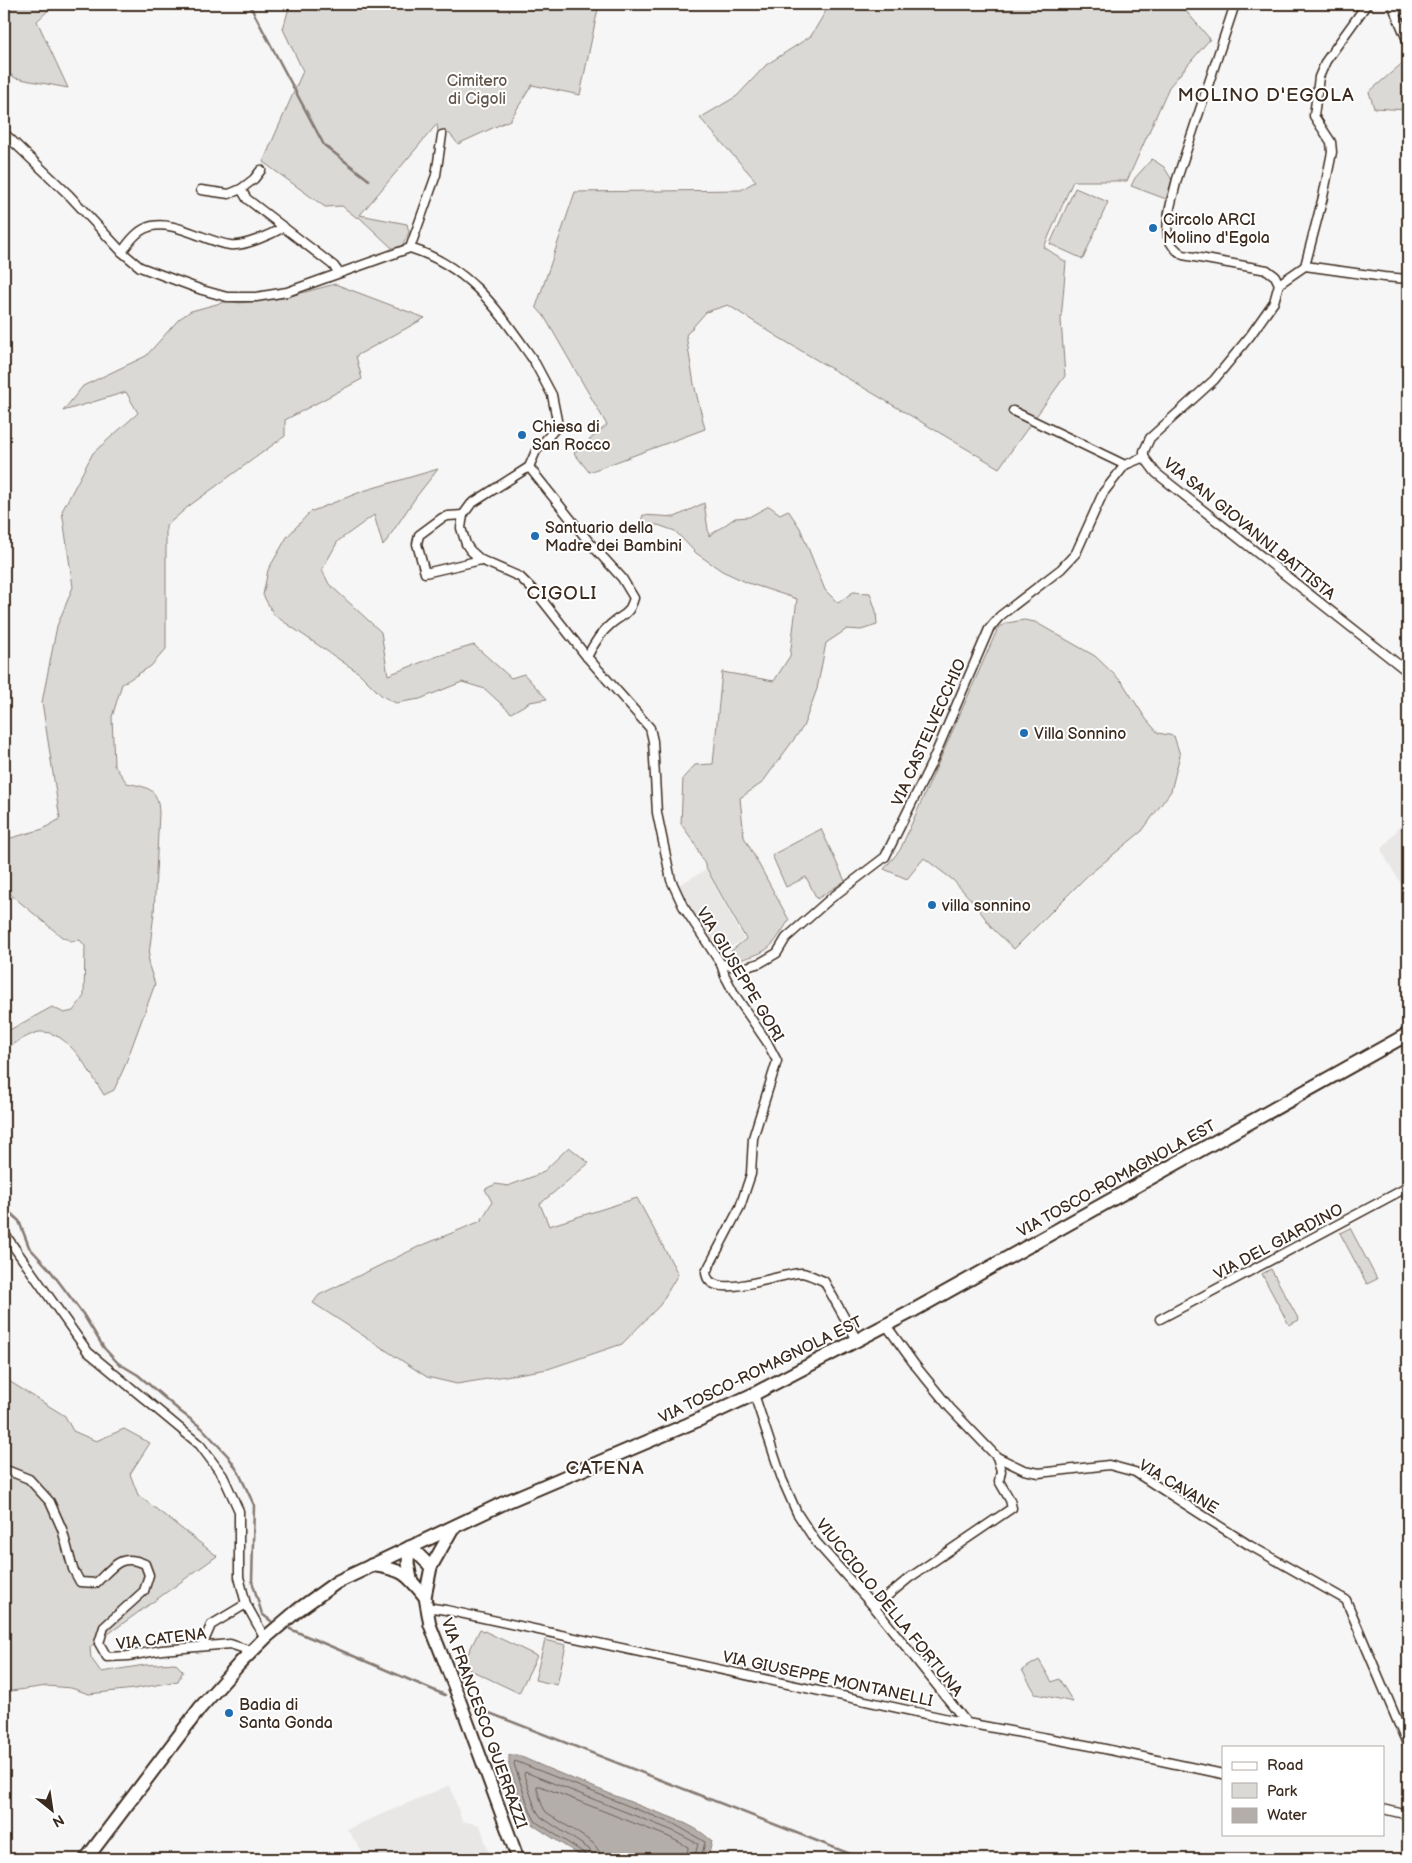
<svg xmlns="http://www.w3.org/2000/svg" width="1412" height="1863" font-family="'Balsamiq Sans',sans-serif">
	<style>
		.built { fill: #e9e7e6 }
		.green { fill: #dbd9d6; stroke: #8b827a }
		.water { fill: #b4aeaa; stroke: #847972 }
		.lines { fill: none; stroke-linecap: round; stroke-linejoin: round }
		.shore { stroke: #6b5f56; stroke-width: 1 }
		.stream { stroke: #847972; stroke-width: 2.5 }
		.street-casing { stroke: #3b2a1e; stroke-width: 11 }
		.secondary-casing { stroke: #3b2a1e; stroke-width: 15 }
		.primary-casing { stroke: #3b2a1e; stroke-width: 16 }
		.street { stroke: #fff; stroke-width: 8 }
		.secondary { stroke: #fff; stroke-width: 11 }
		.primary { stroke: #fff; stroke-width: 12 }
		.poi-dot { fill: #1f6fb2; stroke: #fff; stroke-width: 2 }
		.labels { text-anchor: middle; stroke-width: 4; stroke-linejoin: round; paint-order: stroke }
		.park-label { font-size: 16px; fill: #63564c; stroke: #fff }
		.poi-label { font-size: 16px; fill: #3b2a1e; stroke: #fff; text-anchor: start }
		.street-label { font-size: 16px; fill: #3b2a1e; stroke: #fff }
		.quarter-label { font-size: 19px; letter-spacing: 1px; fill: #3b2a1e; stroke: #fff }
	</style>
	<rect width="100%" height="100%" fill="#f7f6f6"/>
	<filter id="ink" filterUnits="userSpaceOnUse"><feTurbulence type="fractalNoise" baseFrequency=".02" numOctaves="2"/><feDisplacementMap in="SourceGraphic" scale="10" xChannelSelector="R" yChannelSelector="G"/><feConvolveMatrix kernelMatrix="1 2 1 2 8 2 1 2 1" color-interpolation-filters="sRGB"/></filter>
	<g filter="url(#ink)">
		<!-- built -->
		<g class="built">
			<polygon points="1408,816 1408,896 1381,850"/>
			<polygon points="706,870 744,939 720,954 713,947 685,902 678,885"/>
			<polygon points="450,1785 462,1821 480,1825 491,1859 367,1859 347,1829"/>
		</g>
		<!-- green -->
		<g class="green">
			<polygon points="4,4 55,4 37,21 68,88 15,78 4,69"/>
			<path d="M290,4H599L580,95L532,85L510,120L458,144L450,134L438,132L437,124L360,215L407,224L409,232C405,241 403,249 392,248L359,217L357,218L342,206L325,207L263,162L303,71L283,29Z"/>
			<polygon points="830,4 1180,4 1210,39 1169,87 1127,181 1073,181 1044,247 1066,262 1061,320 1065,376 999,468 778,337 728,305 706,312 686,335 694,384 705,429 589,472 574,453 607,425 544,316 536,307 575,192 741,190 756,181 700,118 737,96 766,65 811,36"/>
			<path d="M1406,60C1411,72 1409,84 1402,93L1408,106V110L1374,108L1369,92Z"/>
			<polygon points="1152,159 1164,167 1172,180 1166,199 1131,186 1135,178"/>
			<polygon points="1075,188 1108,202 1083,259 1050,244"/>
			<path d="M335,284L425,318L356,356L362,379L285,420V436L189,506L166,526V649L151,666L122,684L112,717L114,765L127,783C149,788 158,788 159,813L154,913L148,963L155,984L124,1068L114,1090L104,1095C91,1075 69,1029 39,1032C31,1033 12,1045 4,1049V1033L52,1007L64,1013L73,1011L84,996L85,946L80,940L71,941L62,937L4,889V840L43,829L60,819L42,702L57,626L73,587L62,511L93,453L138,413L126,392L63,411L83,386L146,356L179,319L191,311L228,301L240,303L283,298Z"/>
			<polygon points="438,469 416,497 383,546 374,515 338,541 322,570 329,584 381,632 388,675 438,656 474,645 511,678 524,674 547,699 530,702 511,713 485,689 462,682 420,699 396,703 382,696 359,673 274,615 263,595 268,570 287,537 310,512 363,491"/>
			<path d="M704,503L709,536L735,518L749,517L769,506L780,514L788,510L800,528L825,590L838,603L853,592L870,593L876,611L877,625L861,630L847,629L826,643L817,689L803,727L762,783L740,798L744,837L789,920C772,947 770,952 739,960L731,951L746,939L710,875L694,842L681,824L683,778L695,765L713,764L722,672L774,681L790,656L797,599L748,583L722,571L696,553L675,531L658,525H640L643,515L675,517Z"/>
			<polygon points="1024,620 1035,622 1095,656 1122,682 1146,719 1158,733 1174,736 1180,755 1171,791 1142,831 1086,877 1014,949 993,929 974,903 953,880 924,858 907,879 884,869 900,850 998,628 1007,623"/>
			<polygon points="821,829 845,881 817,899 806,877 786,887 772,855"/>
			<polygon points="569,1147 589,1163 540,1204 549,1226 637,1198 678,1274 660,1305 622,1344 548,1369 457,1384 427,1377 313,1303 319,1295 418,1247 481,1221 492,1202 485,1189 496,1184 508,1186 542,1173"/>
			<polygon points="1350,1228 1377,1279 1367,1284 1340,1233"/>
			<polygon points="1271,1269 1299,1320 1289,1325 1262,1274"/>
			<polygon points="4,1378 65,1416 73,1431 96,1441 124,1429 150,1443 130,1474 138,1495 217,1556 90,1647 91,1658 101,1672 145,1665 175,1663 183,1671 178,1681 134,1689 89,1694 71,1688 47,1686 4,1692"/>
			<polygon points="480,1629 537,1656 519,1693 462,1666"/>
			<polygon points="545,1640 566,1645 557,1685 535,1680"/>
			<polygon points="1039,1660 1052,1682 1059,1679 1073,1702 1036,1694 1022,1670"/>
		</g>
		<!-- water -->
		<path class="water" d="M509,1755H517C559,1774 601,1790 643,1807C666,1816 693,1823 712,1841L709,1854L704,1859H585L533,1825L525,1813L509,1765Z"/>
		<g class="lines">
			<!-- shore -->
			<g class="shore">
				<polyline points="586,1859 584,1853 536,1822 530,1811 514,1764 515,1761 674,1824 705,1842 701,1859"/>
				<polyline points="593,1859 592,1854 589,1849 541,1817 535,1808 524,1775 525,1772 671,1830 698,1844 694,1859"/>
				<polyline points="600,1859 599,1851 593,1843 546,1812 542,1805 537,1789 537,1786 540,1786 669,1837 688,1847 687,1859"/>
			</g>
			<!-- stream -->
			<g class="stream">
				<polyline points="249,4 324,145 369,180"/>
				<polyline points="4,1207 19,1221 29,1247 50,1270 83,1314 104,1348 118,1363 138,1375 181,1412 202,1428 228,1456 239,1473 254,1505 252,1581 262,1614 271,1621"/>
				<polyline points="290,1629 445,1695"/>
				<polyline points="474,1707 863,1859"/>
			</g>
			<defs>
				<g id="street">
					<path d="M1235,4L1177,179C1173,197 1165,219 1168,237C1170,245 1177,251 1183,255L1267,270L1275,276L1279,284L1274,302L1250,336L1214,380L1150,438L1144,451V457L1156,473L1408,672"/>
					<polyline points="1392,4 1408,42"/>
					<path d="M4,133L69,195L122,252L140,267L202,290L227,297H256L287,292L410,248C470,267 497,309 532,358"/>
					<polyline points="241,189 254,179 261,170"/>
					<polyline points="201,190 229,194 241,189 247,199 334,266 339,273"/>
					<polyline points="410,248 436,175 442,135"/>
					<path d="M122,252C128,243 136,232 146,228C170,217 206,242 230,245C244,247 272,234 284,227"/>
					<polyline points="1305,266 1323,197 1332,152 1331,142 1314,116 1319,77 1326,61 1367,4"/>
					<polyline points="1279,284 1305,266 1384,277 1408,279"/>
					<path d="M535,363L552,395L557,420L555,429L536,451L529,467L471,504L463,515L461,528L466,544L470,550L481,560L520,577L539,596L587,657L650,728L653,741L657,813L671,880L683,906L721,964L725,976L735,995L767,1042L777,1061L753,1138L751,1174L740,1207L706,1272C708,1304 782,1272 802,1273C809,1274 818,1279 824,1281L857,1340"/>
					<polyline points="1013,411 1125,465"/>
					<path d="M529,467L589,542L622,578L634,598C628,617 624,613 611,624C600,633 593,645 587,657"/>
					<polyline points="463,515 448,516 442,518 419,535 417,544 425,573 481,560"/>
					<polyline points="721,964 743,968 760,963 777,953 786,938 830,899 885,857 932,762 989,629 1000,616 1061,569 1076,553 1103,493 1125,465 1144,457"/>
					<polyline points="4,1233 88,1352 200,1445 223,1476 239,1511 239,1577 246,1604 265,1638"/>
					<polyline points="1160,1319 1408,1187"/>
					<polyline points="886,1325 915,1365 950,1408 997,1457 1024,1470 1039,1473 1109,1465 1135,1472 1249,1545 1346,1600 1408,1746"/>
					<polyline points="754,1394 782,1479 797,1513 816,1542 874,1607 967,1723"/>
					<path d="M4,1469L29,1479L50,1502L62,1529L73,1569L80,1582L96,1583C114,1566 120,1553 145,1564L149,1575L144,1591L104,1627L99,1643L107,1657L128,1656L162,1650L230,1644L251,1651"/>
					<polyline points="426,1607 446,1610 967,1723 1091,1746 1223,1774"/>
					<polyline points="874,1607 909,1578 1012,1508 1010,1500 999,1481 1001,1471 997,1457"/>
					<polyline points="202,1646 211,1625 246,1604"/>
					<polyline points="1383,1809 1408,1815"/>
				</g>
				<g id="secondary">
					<polyline points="453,1528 431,1567 425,1597 430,1625 458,1696 518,1859"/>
					<polyline points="409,1547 408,1563 411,1579"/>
					<polyline points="411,1547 431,1567"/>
					<path d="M371,1565C403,1570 405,1572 425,1597"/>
				</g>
				<polyline id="primary" points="86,1859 200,1708 240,1663 265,1638 298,1610 337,1582 506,1502 696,1421 754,1394 907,1314 1408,1034"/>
			</defs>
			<!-- street casing -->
			<use href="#street" class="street-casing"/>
			<!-- secondary casing -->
			<use href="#secondary" class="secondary-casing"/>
			<!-- primary casing -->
			<use href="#primary" class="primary-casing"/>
			<!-- street -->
			<use href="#street" class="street"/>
			<!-- secondary -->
			<use href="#secondary" class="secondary"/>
			<!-- primary -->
			<use href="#primary" class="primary"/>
		</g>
	</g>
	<!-- markers -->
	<g class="poi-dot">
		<circle cx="1153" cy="228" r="5"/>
		<circle cx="522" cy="435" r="5"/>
		<circle cx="535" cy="536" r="5"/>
		<circle cx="1024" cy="733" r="5"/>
		<circle cx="932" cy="905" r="5"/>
		<circle cx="229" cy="1713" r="5"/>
	</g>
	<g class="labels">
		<!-- park labels -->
		<g class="park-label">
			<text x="477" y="86">Cimitero<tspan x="477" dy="18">di Cigoli</tspan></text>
		</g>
		<!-- poi labels -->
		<g class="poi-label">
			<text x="1163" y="225">Circolo ARCI<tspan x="1163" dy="18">Molino d'Egola</tspan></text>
			<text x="532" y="432">Chiesa di<tspan x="532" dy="18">San Rocco</tspan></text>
			<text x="545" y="533">Santuario della<tspan x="545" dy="18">Madre dei Bambini</tspan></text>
			<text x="1034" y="739">Villa Sonnino</text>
			<text x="942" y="911">villa sonnino</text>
			<text x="239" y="1710">Badia di<tspan x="239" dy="18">Santa Gonda</tspan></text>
		</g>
		<!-- street labels -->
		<g class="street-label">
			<text transform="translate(1250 528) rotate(39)" y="6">VIA SAN GIOVANNI BATTISTA</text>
			<text transform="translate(928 732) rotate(-66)" y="6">VIA CASTELVECCHIO</text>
			<text transform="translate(741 974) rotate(59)" y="6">VIA GIUSEPPE GORI</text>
			<text transform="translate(1116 1178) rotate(-29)" y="6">VIA TOSCO-ROMAGNOLA EST</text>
			<text transform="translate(1278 1241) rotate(-28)" y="6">VIA DEL GIARDINO</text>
			<text transform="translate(760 1369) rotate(-26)" y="6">VIA TOSCO-ROMAGNOLA EST</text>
			<text transform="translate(1179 1486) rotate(31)" y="6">VIA CAVANE</text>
			<text transform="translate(890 1607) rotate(51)" y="6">VIUCCIOLO DELLA FORTUNA</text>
			<text transform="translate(161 1638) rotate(-7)" y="6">VIA CATENA</text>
			<text transform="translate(828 1678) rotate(12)" y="6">VIA GIUSEPPE MONTANELLI</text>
			<text transform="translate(485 1723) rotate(70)" y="6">VIA FRANCESCO GUERRAZZI</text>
		</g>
		<!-- quarter labels -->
		<g class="quarter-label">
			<text x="1266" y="101">MOLINO D'EGOLA</text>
			<text x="562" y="599">CIGOLI</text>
			<text x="605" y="1474">CATENA</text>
		</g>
	</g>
	<!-- margin -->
	<rect width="1412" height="1863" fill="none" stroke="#fff" stroke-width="20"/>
	<rect x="10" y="10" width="1392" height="1843" fill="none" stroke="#3b2a1e" stroke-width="2" filter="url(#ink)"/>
	<!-- legend -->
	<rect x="1222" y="1746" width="162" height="90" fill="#ffffff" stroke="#b1aaa5"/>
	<rect x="1232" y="1762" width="25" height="8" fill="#ffffff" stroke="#b1aaa5"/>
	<text x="1267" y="1770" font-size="15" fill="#3b2a1e">Road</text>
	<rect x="1232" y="1783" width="25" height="15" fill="#dbd9d6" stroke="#b1aaa5"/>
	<text x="1267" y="1796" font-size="15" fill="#3b2a1e">Park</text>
	<rect x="1232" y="1808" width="25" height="15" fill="#b4aeaa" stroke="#b1aaa5"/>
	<text x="1267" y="1820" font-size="15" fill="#3b2a1e">Water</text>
	<!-- north arrow -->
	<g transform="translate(52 1810) rotate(150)" stroke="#ffffff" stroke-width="4" paint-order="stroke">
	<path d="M0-4L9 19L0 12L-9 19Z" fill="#3b2a1e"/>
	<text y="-8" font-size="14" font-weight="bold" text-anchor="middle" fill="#3b2a1e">N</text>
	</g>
</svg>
